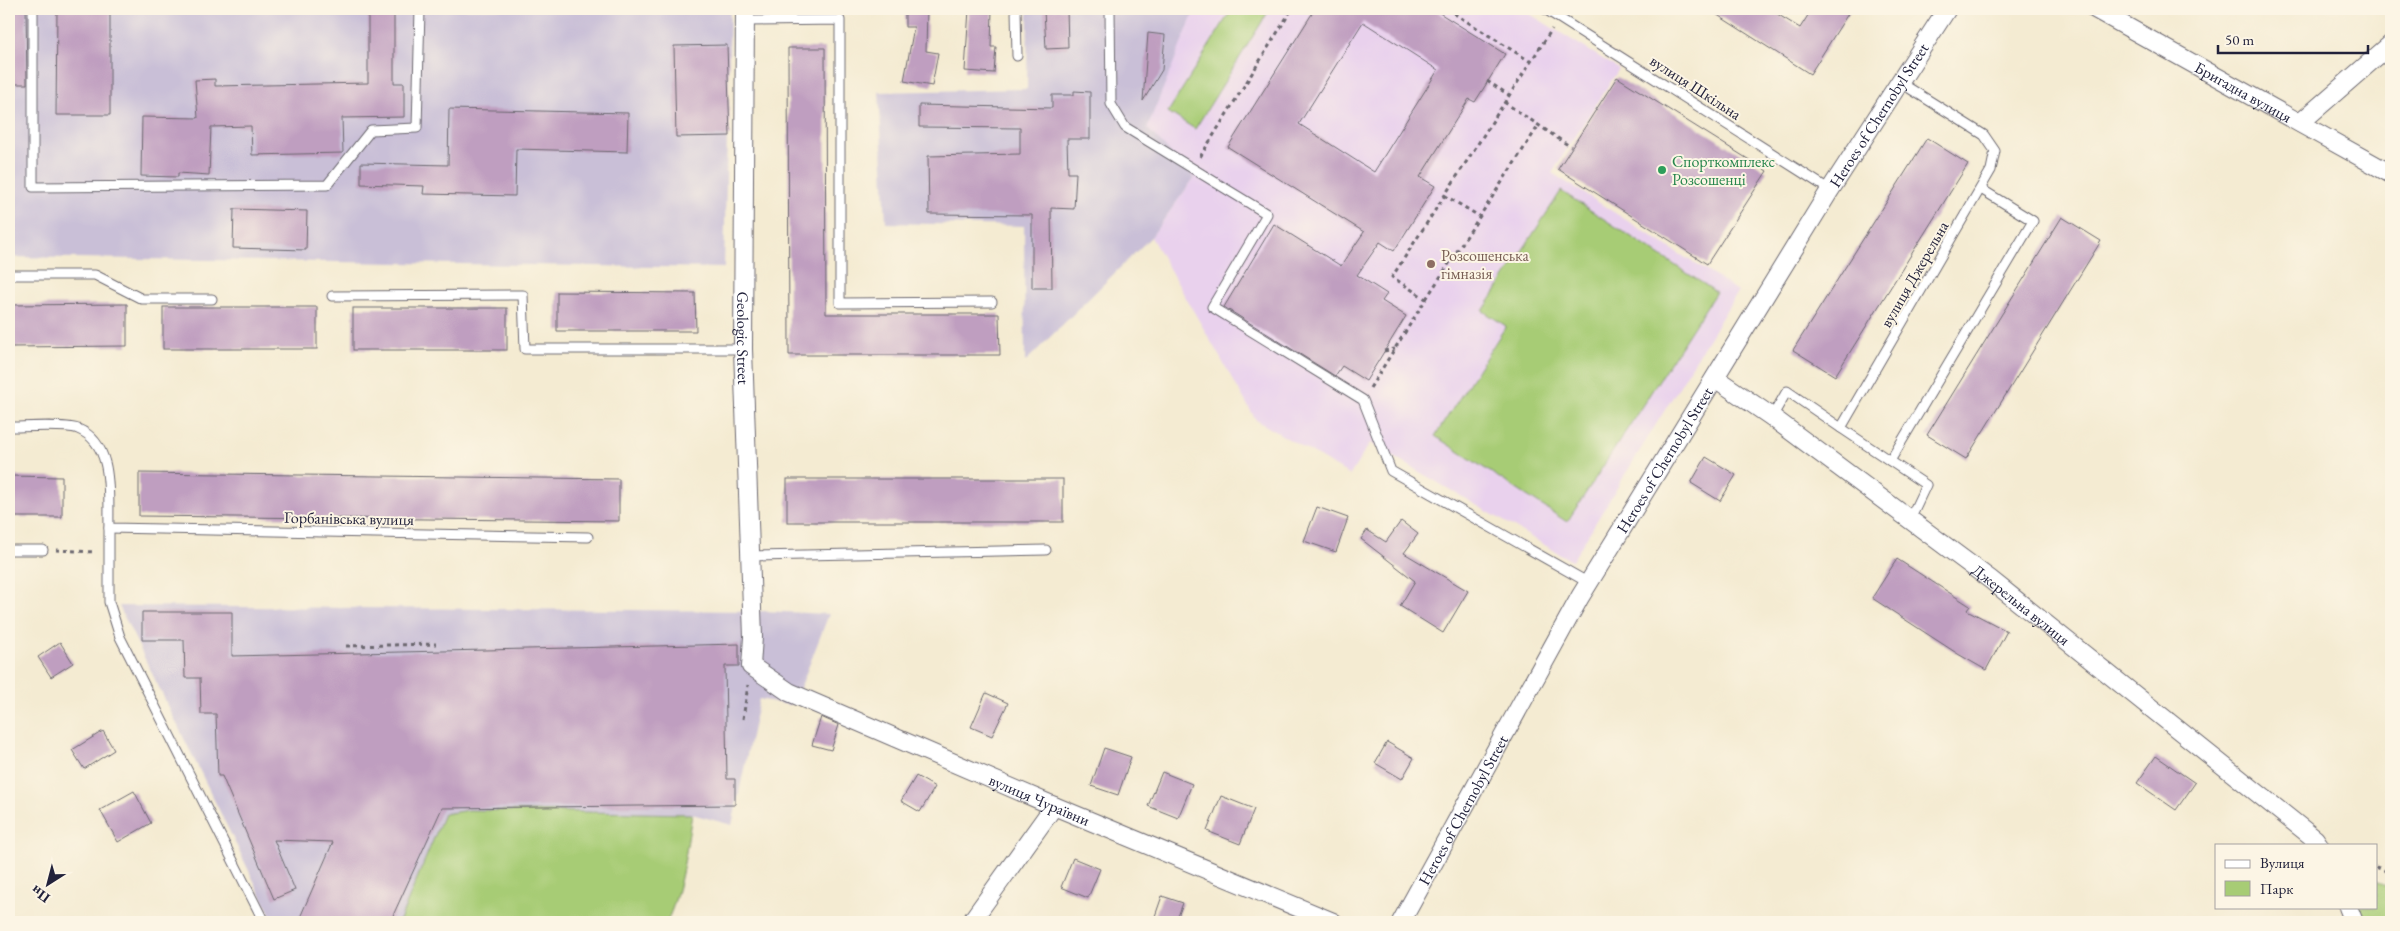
<svg xmlns="http://www.w3.org/2000/svg" width="2400" height="931" font-family="'EB Garamond',serif">
	<style>
		.built { fill: #e9d1ed }
		.industrial { fill: #c9bfd7 }
		.green { fill: #a7cc75; stroke: #647758 }
		.building { fill: #bf9ec0; fill-rule: evenodd }
		.lines { fill: none; stroke-linecap: round; stroke-linejoin: round }
		.service-casing { stroke: #6c6870; stroke-width: 11 }
		.minor-casing { stroke: #6c6870; stroke-width: 20 }
		.path { stroke: #6c6870; stroke-width: 3; stroke-dasharray: 4 4; stroke-linecap: butt }
		.service { stroke: #fff; stroke-width: 9 }
		.minor { stroke: #fff; stroke-width: 18 }
		.leisure-dot { fill: #2e9e5b; stroke: #fcf5e5; stroke-width: 2 }
		.education-dot { fill: #8d6e63; stroke: #fcf5e5; stroke-width: 2 }
		.labels { text-anchor: middle; stroke-width: 4; stroke-linejoin: round; paint-order: stroke }
		.street-label { font-size: 16px; fill: #22223b; stroke: #fcf5e5 }
		.leisure-label { font-size: 16px; fill: #27864d; stroke: #fcf5e5; text-anchor: start }
		.education-label { font-size: 16px; fill: #785e54; stroke: #fcf5e5; text-anchor: start }
	</style>
	<rect width="100%" height="100%" fill="#fcf5e5"/>
	<filter id="ink" filterUnits="userSpaceOnUse"><feTurbulence type="fractalNoise" baseFrequency=".02" numOctaves="2"/><feDisplacementMap in="SourceGraphic" scale="10" xChannelSelector="R" yChannelSelector="G"/><feConvolveMatrix kernelMatrix="1 2 1 2 8 2 1 2 1" color-interpolation-filters="sRGB"/></filter>
	<filter id="wash" filterUnits="userSpaceOnUse"><feTurbulence type="fractalNoise" baseFrequency=".0096" numOctaves="4" result="noise"/><feDisplacementMap in="SourceGraphic" scale="20" xChannelSelector="R" yChannelSelector="G"/><feGaussianBlur stdDeviation="1.12" result="paint"/><feColorMatrix in="noise" values="0 0 0 0 0 0 0 0 0 0 0 0 0 0 0 0 0 1.4 0 .05"/><feComposite in="paint" operator="in"/></filter>
	<g filter="url(#wash)">
		<rect width="100%" height="100%" fill="#f4ebd2"/>
		<!-- built -->
		<polygon class="built" points="1195,9 1522,9 1619,69 1552,173 1738,291 1572,561 1370,443 1350,475 1256,420 1151,237 1194,178 1146,128"/>
		<!-- industrial -->
		<g class="industrial">
			<polygon points="9,9 730,9 724,268 9,257"/>
			<polygon points="1028,9 1195,10 1147,128 1194,178 1151,237 1025,362 1024,226 886,223 879,92 1027,89"/>
			<polygon points="119,606 761,611 829,614 801,686 789,705 759,699 732,825 692,814 469,810 444,814 399,922 274,922"/>
		</g>
		<!-- green -->
		<g class="green">
			<polygon points="1232,9 1270,9 1195,129 1168,112"/>
			<polygon points="1561,191 1716,292 1567,522 1435,436 1506,326 1483,311"/>
			<path d="M469,810L692,814C686,851 682,888 667,922H399L444,814Z"/>
			<polygon points="2376,881 2391,890 2391,922 2362,922 2357,907 2376,907"/>
		</g>
		<g id="blocks">
			<!-- building -->
			<g class="building">
				<polygon points="9,9 26,9 27,84 9,84"/>
				<polygon points="57,9 110,9 110,115 56,115"/>
				<polygon points="368,9 394,9 394,83 404,83 404,117 342,118 343,153 252,155 251,126 211,127 209,175 178,173 178,177 141,176 142,117 198,118 195,80 215,79 215,86 368,83"/>
				<polygon points="905,9 927,9 926,51 938,53 932,86 904,81 914,27 905,27"/>
				<polygon points="969,9 992,9 991,47 996,47 994,73 965,71"/>
				<polygon points="1067,9 1068,48 1046,49 1044,10"/>
				<path d="M1315,9H1433L1505,54L1475,102L1469,99L1420,177L1435,186L1394,251L1380,242L1357,275L1387,294L1382,301L1406,316L1366,381L1342,366L1335,376L1224,307L1274,224L1341,266L1364,232L1228,147ZM1363,22L1438,70L1374,172L1299,124Z"/>
				<polygon points="1708,9 1769,9 1800,28 1812,9 1851,9 1810,74"/>
				<polygon points="1148,33 1165,35 1162,70 1143,101"/>
				<polygon points="727,45 730,136 676,137 674,46"/>
				<polygon points="788,48 825,48 826,314 999,314 1000,355 789,355"/>
				<polygon points="1617,77 1767,171 1707,264 1558,169"/>
				<polygon points="1074,91 1090,92 1090,139 1067,139 1068,173 1076,173 1074,209 1051,208 1052,288 1032,288 1032,215 929,214 928,156 1020,154 1020,128 919,127 919,105 1052,108 1052,95 1074,95"/>
				<polygon points="449,109 628,113 627,152 516,149 515,196 423,194 424,186 361,184 361,163 448,165"/>
				<polygon points="1927,138 1968,164 1835,376 1793,350"/>
				<polygon points="234,209 307,211 306,250 233,248"/>
				<polygon points="2062,217 2101,241 1966,459 1927,435"/>
				<polygon points="557,292 695,293 696,331 557,331"/>
				<polygon points="127,304 127,346 9,347 9,305"/>
				<rect x="163" y="307" width="154" height="42"/>
				<rect x="353" y="308" width="154" height="42"/>
				<polygon points="1706,457 1736,475 1720,501 1691,483"/>
				<polygon points="139,473 619,479 619,521 139,516"/>
				<polygon points="9,476 62,477 62,517 9,517"/>
				<rect x="787" y="479" width="276" height="43"/>
				<polygon points="1317,507 1348,518 1336,552 1304,541"/>
				<polygon points="1401,521 1418,534 1404,553 1468,591 1443,633 1400,606 1415,581 1361,539 1367,530 1386,542"/>
				<polygon points="1897,559 1970,606 1967,610 2007,631 1986,670 1958,654 1872,598"/>
				<polygon points="142,612 232,612 232,656 739,644 739,666 725,666 727,779 735,779 735,805 442,808 390,922 298,922 333,842 274,840 295,890 274,899 222,776 218,776 216,714 201,714 200,678 185,678 184,640 142,640"/>
				<polygon points="60,642 73,663 51,677 38,657"/>
				<polygon points="986,693 1008,703 992,736 971,727"/>
				<polygon points="821,717 839,725 831,750 812,745"/>
				<polygon points="103,731 114,750 84,769 72,750"/>
				<polygon points="1387,742 1414,758 1402,779 1375,763"/>
				<polygon points="1104,748 1131,757 1118,795 1091,786"/>
				<polygon points="2156,756 2195,783 2176,810 2137,783"/>
				<polygon points="1162,772 1192,784 1178,818 1148,806"/>
				<polygon points="916,776 935,787 920,812 901,801"/>
				<polygon points="134,791 151,823 118,842 100,810"/>
				<polygon points="1221,796 1254,809 1240,844 1207,831"/>
				<polygon points="1073,858 1100,869 1088,898 1061,887"/>
				<polygon points="1162,896 1183,903 1176,922 1153,922"/>
			</g>
		</g>
	</g>
	<g filter="url(#ink)">
		<use href="#blocks" fill-opacity="0" stroke="#6c6870" stroke-width="1"/>
		<g class="lines">
			<defs>
				<g id="service">
					<polyline points="33,9 33,187 327,185 371,130 417,128 420,9"/>
					<polyline points="1016,9 1017,56"/>
					<polyline points="1110,9 1111,104 1125,127 1267,214 1212,307 1363,400 1391,471 1589,583"/>
					<polyline points="1545,9 1830,190"/>
					<polyline points="744,21 840,20 840,303 992,302"/>
					<polyline points="9,275 95,275 142,299 212,299"/>
					<polyline points="332,296 523,295 525,349 743,349"/>
					<polyline points="1772,417 1787,391 1841,428 1991,170 1995,151 1984,135 1901,83"/>
					<path d="M9,427C24,427 66,424 78,429C115,444 108,496 109,528L588,537"/>
					<polyline points="1841,428 1926,485 1909,521"/>
					<polyline points="1890,461 2033,221 1981,189"/>
					<polyline points="109,528 109,602 120,637 264,922"/>
					<polyline points="9,550 43,550"/>
					<polyline points="750,556 1046,550"/>
				</g>
				<g id="minor">
					<path id="s1" d="M745,9L743,349L753,637L751,666L789,692L1054,806L1333,922"/>
					<path id="s2" d="M2095,9L2391,174"/>
					<polyline points="2300,123 2391,44"/>
					<path id="s3" d="M1715,378L1772,417L1991,580L2315,839L2319,845"/>
					<polyline points="2348,907 2354,922"/>
					<polyline points="971,922 1054,806"/>
					<path id="s4" d="M1401,922L1580,597L1830,190L1947,9"/>
				</g>
			</defs>
			<!-- service casing -->
			<use href="#service" class="service-casing"/>
			<!-- minor casing -->
			<use href="#minor" class="minor-casing"/>
			<!-- path -->
			<g class="path">
				<polyline points="1447,9 1531,62"/>
				<polyline points="1487,81 1509,95"/>
				<polyline points="1504,102 1571,147"/>
				<polyline points="1200,157 1292,9"/>
				<polyline points="1444,195 1479,216"/>
				<polyline points="1426,299 1539,125"/>
				<polyline points="1384,351 1395,349"/>
				<polyline points="1370,388 1426,299 1392,277 1552,29"/>
				<polyline points="56,550 95,552"/>
				<polyline points="346,646 436,644"/>
				<polyline points="743,719 748,685"/>
				<polyline points="2376,867 2391,873"/>
			</g>
			<!-- service -->
			<use href="#service" class="service"/>
			<!-- minor -->
			<use href="#minor" class="minor"/>
		</g>
	</g>
	<!-- markers -->
	<circle class="leisure-dot" cx="1662" cy="170" r="5"/>
	<circle class="education-dot" cx="1431" cy="264" r="5"/>
	<g class="labels">
		<!-- street labels -->
		<g class="street-label">
			<text transform="translate(1696 87) rotate(33)" y="6">вулиця Шкільна</text>
			<text dy="6" stroke="none"><textPath href="#s2" startOffset="170">Бригадна вулиця</textPath></text>
			<text dy="6" stroke="none"><textPath href="#s4" startOffset="938">Heroes of Chernobyl Street</textPath></text>
			<text transform="translate(1914 274) rotate(-60)" y="6">вулиця Джерельна</text>
			<text dy="6" stroke="none"><textPath href="#s1" startOffset="329">Geologic Street</textPath></text>
			<text dy="6" stroke="none"><textPath href="#s4" startOffset="532">Heroes of Chernobyl Street</textPath></text>
			<text transform="translate(349 518) rotate(1)" y="6">Горбанівська вулиця</text>
			<text dy="6" stroke="none"><textPath href="#s3" startOffset="381">Джерельна вулиця</textPath></text>
			<text dy="6" stroke="none"><textPath href="#s1" startOffset="976">вулиця Чураївни</textPath></text>
			<text dy="6" stroke="none"><textPath href="#s4" startOffset="128">Heroes of Chernobyl Street</textPath></text>
		</g>
		<!-- leisure labels -->
		<g class="leisure-label">
			<text x="1672" y="167">Спорткомплекс<tspan x="1672" dy="18">Розсошенці</tspan></text>
		</g>
		<!-- education labels -->
		<g class="education-label">
			<text x="1441" y="261">Розсошенська<tspan x="1441" dy="18">гімназія</tspan></text>
		</g>
	</g>
	<!-- margin -->
	<rect width="2400" height="931" fill="none" stroke="#fcf5e5" stroke-width="30"/>
	<!-- legend -->
	<rect x="2215" y="844" width="162" height="65" fill="#fcf5e5" stroke="#a5a1a1"/>
	<rect x="2225" y="860" width="25" height="8" fill="#ffffff" stroke="#a5a1a1"/>
	<text x="2260" y="868" font-size="15" fill="#22223b">Вулиця</text>
	<rect x="2225" y="881" width="25" height="15" fill="#a7cc75" stroke="#a5a1a1"/>
	<text x="2260" y="894" font-size="15" fill="#22223b">Парк</text>
	<!-- north arrow -->
	<g transform="translate(48 884) rotate(216)" stroke="#fcf5e5" stroke-width="4" paint-order="stroke">
	<path d="M0-4L9 19L0 12L-9 19Z" fill="#22223b"/>
	<text y="-8" font-size="14" font-weight="bold" text-anchor="middle" fill="#22223b">Пн</text>
	</g>
	<!-- scale -->
	<path d="M2218 45v8h150v-8" fill="none" stroke="#22223b" stroke-width="2.5"/>
	<text x="2225" y="45" font-size="15" fill="#22223b" stroke="#fcf5e5" stroke-width="4" paint-order="stroke">50 m</text>
</svg>
